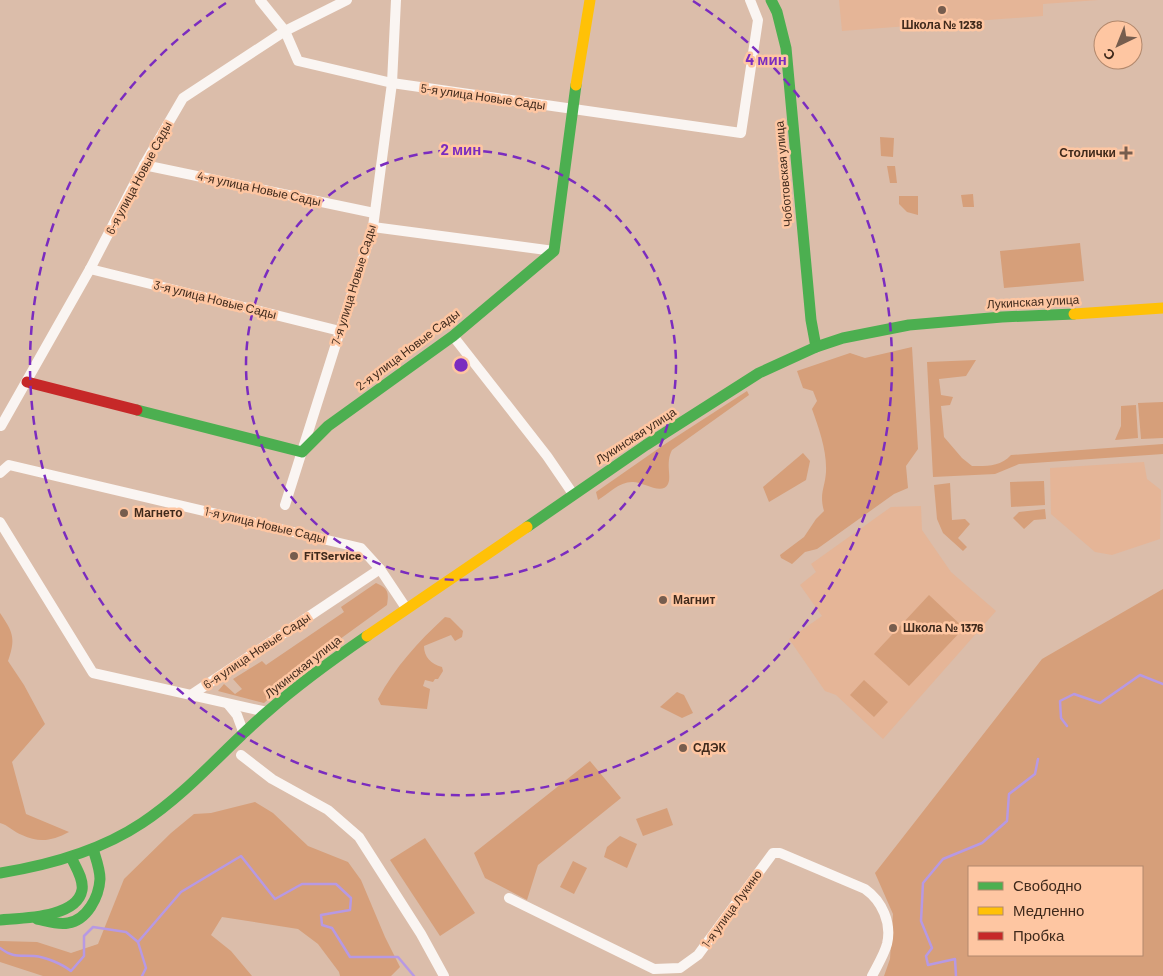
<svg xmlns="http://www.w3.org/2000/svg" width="1163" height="976" font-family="Barlow,sans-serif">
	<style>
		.built { fill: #e5b597 }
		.green { fill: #d69f7a; fill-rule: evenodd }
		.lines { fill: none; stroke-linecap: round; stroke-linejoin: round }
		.stream { stroke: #b799e3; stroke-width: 2.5 }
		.street { stroke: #faf5f2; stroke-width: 10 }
		.fast { stroke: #4caf50; stroke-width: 11 }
		.slow { stroke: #ffc107; stroke-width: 11 }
		.jam { stroke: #c62828; stroke-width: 11 }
		.ring { fill: none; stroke: #7b2cbf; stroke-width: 2.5; stroke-dasharray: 9 6 }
		.poi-dot { fill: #765d4e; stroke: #fec6a2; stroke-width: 2 }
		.labels { text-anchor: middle; stroke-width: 5; stroke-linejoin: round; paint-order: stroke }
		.poi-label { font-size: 12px; font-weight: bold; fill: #402a1c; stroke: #fec6a2; text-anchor: start }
		.street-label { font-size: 12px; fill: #402a1c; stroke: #fec6a2 }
		.centre { fill: #7b2cbf; stroke: #fec6a2; stroke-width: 2.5 }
		.ring-label { font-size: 15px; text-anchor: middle; font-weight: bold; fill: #7b2cbf; stroke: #fec6a2; stroke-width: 5; stroke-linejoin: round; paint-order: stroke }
	</style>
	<rect width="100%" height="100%" fill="#dbbdaa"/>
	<!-- built -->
	<g class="built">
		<polygon points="839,0 1099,0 1043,4 1043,16 842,31"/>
		<polygon points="1144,462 1147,479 1161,490 1160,539 1112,555 1095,552 1051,514 1050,468"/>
		<polygon points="921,506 922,530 951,572 996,611 883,739 836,695 825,691 789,639 822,616 800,585 816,572 811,564 891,507"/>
	</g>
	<!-- green -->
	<g class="green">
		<polygon points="880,137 894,138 893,157 881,156"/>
		<polygon points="887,166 895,166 897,183 890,183"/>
		<polygon points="973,194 974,207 963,207 961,195"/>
		<polygon points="899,196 918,196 918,215 907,212 899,204"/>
		<polygon points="1080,243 1084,281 1004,288 1000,251"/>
		<path d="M912,347L918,449L906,466L908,488L894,494L817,549L805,552L792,564L781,558L780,555L804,537L816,519L824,511C819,493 825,488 826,472C827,450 819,429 812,409L817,401L813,391L803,388L797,371L850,353L865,358Z"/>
		<path d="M976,360L966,376L939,379L941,395L953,397L950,405L941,406L944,437L962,458L972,466C987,466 1000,467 1011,455L1163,444V454L1019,464L995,474L933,477L927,362Z"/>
		<path d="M747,391L749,395L672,450C665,463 672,477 668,484C662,496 642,481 632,482C619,482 608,494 598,500L596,492L662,446Z"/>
		<polygon points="1163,402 1163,438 1141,439 1138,403"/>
		<polygon points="1136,405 1138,438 1115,440 1121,426 1121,406"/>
		<polygon points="803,453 810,461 806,480 769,502 763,487"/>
		<polygon points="1044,481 1045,505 1011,507 1010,482"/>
		<polygon points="950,483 952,520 965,519 970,524 958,538 967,547 963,551 943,533 937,519 934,485"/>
		<polygon points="1045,509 1046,519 1034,520 1024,529 1013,518 1019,512"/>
		<path d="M376,583C388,588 389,592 387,605L307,663L264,703L218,691L224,684L235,694L242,689L233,679L262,661L266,665L344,612L341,607Z"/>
		<path d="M1163,589V976H884L890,959L893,914L875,873L1042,659ZM969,867H1142V955H969Z"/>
		<polygon points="929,595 964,628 909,686 874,654"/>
		<path d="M0,613C13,632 16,638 8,661L24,685L45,724L12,762L26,814L69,832C52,841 39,843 22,835C14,832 8,825 0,823Z"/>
		<path d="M445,617L450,618L463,631L462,637L455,641L451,635L424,646C424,657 431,664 442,667L443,671L438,679H435L433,682L425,680L423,686L430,689L427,709L381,705L378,699C395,667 418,642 445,617Z"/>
		<polygon points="864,680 888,702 874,717 850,695"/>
		<polygon points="677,692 684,695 693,713 682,718 660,707"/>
		<polygon points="590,761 621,798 538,865 527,900 485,878 474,853"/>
		<polygon points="255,802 273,813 308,846 348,862 361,880 385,937 400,967 391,976 340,976 339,972 318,944 298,929 222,917 211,935 231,951 252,976 43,976 0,962 0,941 37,942 71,953 98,944 124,879 171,833 194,814 211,813"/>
		<polygon points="667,808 673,825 643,836 636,819"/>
		<polygon points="620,836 637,844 627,868 604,857 607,847"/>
		<polygon points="425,838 475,913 440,936 390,860"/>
		<polygon points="573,861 587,868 574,894 560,887"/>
	</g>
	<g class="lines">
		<!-- stream -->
		<g class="stream">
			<polyline points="1067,726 1061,718 1060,701 1074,694 1100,703 1140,675 1163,684"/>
			<polyline points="138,942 181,892 241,856 275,899 302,884 336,884 351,898 350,910 321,915 322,925 332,928 350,957 398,957 414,976"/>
			<path d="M0,948C13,958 19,955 34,956C46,957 62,964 71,971L84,956V936L93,927L126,932L138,942L146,968L142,976"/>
			<polyline points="956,976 955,959 928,965 926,956 932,948 921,921 923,883 943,859 982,843 1007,821 1009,794 1035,774 1038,759"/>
		</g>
		<!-- street -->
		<g class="street">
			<polyline points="260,0 285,31 298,61 392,83 741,133 758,20 750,0"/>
			<polyline points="144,165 374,213"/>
			<polyline points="373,227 554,251"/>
			<polyline points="90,269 340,331"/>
			<polyline points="453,336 547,456 573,494"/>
			<polyline points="1,426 90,269 144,165 183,98 285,31 347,0"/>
			<polyline points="0,473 9,465 361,548 380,569 406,608"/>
			<polyline points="285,505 373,227 392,83 396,0"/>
			<polyline points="0,522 93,673 267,712"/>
			<polyline points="191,695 380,569"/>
			<polyline points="228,704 237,715 244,734"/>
			<polyline points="241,755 272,779 328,810 359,837 421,934 444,976"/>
			<path d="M509,898L654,969L680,968L698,955L773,853H780L865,889C882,901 892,923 887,944C884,955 877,966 872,976"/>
		</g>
		<!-- fast -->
		<g class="fast">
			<polyline points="771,0 777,12 786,48 811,320 816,347"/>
			<polyline points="137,410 302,452 328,426 453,336 554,251 576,85"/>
			<polyline points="527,527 646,445 759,373 816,347 843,338 909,325 1002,317 1074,314"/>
			<path d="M0,873C50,865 100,851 142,823C189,792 225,748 267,712C299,684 332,660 367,636"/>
			<path d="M37,919C47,921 58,925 68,923C87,920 99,897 100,879C100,869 96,859 93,849"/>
			<path d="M0,920C22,918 77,918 82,890C84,879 75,866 71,857"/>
		</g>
		<!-- slow -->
		<g class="slow">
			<polyline points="576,85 590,0"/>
			<polyline points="1074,314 1163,308"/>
			<polyline points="367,636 527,527"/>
		</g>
		<!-- jam -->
		<polyline class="jam" points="27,382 137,410"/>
	</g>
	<!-- distance rings -->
	<g class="ring">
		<circle cx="461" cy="365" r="215"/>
		<path d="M693 1A431 431 0 1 1 229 1"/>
	</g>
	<!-- markers -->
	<g class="poi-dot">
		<circle cx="942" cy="10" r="5"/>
		<path d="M1123.5 145.5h5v5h5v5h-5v5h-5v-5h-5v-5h5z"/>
		<circle cx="124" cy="513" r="5"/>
		<circle cx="294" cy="556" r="5"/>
		<circle cx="663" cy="600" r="5"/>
		<circle cx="893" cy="628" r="5"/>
		<circle cx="683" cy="748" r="5"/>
	</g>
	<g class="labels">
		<!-- poi labels -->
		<g class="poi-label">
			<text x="942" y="29" text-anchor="middle">Школа № 1238</text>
			<text x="1116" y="157" text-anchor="end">Столички</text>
			<text x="134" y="517">Магнето</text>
			<text x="304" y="560">FiTService</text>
			<text x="673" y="604">Магнит</text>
			<text x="903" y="632">Школа № 1376</text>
			<text x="693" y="752">СДЭК</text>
		</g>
		<!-- street labels -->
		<g class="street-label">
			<text transform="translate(483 97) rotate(8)" y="4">5-я улица Новые Сады</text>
			<text transform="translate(784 174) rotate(-95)" y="4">Чоботовская улица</text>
			<text transform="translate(139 178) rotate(-62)" y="4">6-я улица Новые Сады</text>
			<text transform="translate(259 189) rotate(12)" y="4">4-я улица Новые Сады</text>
			<text transform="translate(354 285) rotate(-73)" y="4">7-я улица Новые Сады</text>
			<text transform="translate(215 300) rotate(14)" y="4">3-я улица Новые Сады</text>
			<text transform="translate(1033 302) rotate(-3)" y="4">Лукинская улица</text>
			<text transform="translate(408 350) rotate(-37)" y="4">2-я улица Новые Сады</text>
			<text transform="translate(636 436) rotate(-33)" y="4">Лукинская улица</text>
			<text transform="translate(265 525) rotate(13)" y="4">1-я улица Новые Сады</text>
			<text transform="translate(257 651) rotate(-34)" y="4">6-я улица Новые Сады</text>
			<text transform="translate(303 667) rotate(-38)" y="4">Лукинская улица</text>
			<text transform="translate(732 909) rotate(-54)" y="4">1-я улица Лукино</text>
		</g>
	</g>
	<circle cx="461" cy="365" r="8" class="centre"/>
	<g class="ring-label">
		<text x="766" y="65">4 мин</text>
		<text x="461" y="155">2 мин</text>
	</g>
	<!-- legend -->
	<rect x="968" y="866" width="175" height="90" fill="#fec6a2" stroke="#b2886c"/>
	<rect x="978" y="882" width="25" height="8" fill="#4caf50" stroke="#b2886c"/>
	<text x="1013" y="891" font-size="15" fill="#402a1c">Свободно</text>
	<rect x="978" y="907" width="25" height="8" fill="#ffc107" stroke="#b2886c"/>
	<text x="1013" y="916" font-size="15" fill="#402a1c">Медленно</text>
	<rect x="978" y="932" width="25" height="8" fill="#c62828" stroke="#b2886c"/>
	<text x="1013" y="941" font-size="15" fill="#402a1c">Пробка</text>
	<!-- north arrow -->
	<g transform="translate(1118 45) rotate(223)"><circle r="24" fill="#fec6a2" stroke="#b2886c"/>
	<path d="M0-4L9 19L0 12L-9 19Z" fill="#765d4e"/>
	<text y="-8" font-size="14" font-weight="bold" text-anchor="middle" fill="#402a1c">С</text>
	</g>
</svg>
